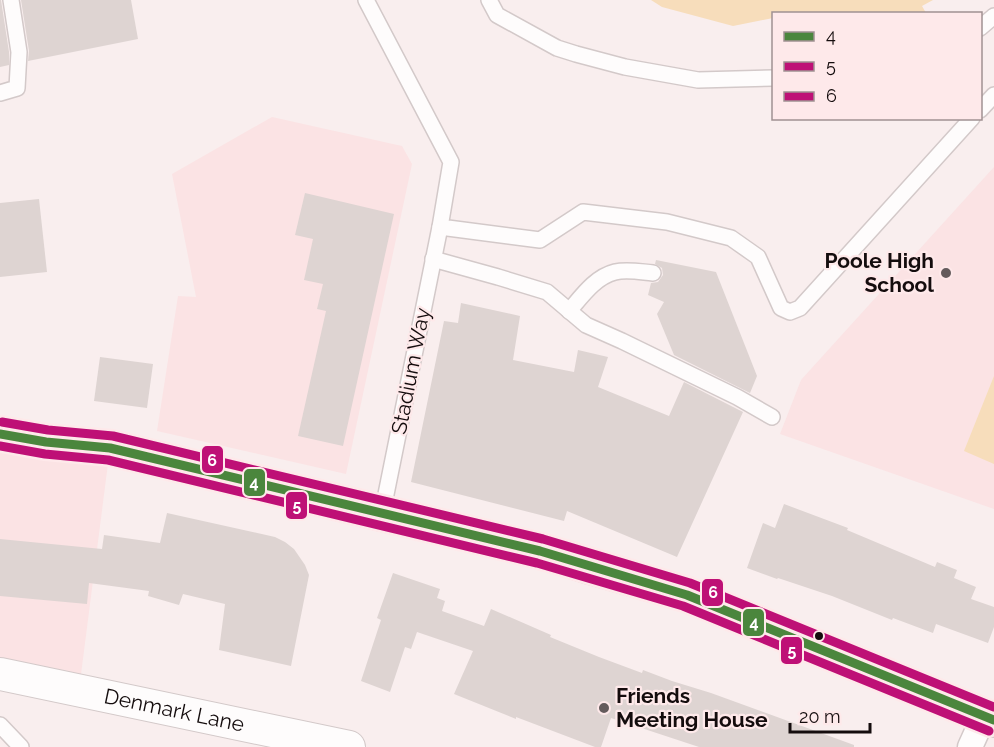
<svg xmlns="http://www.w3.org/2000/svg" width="994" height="747" font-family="Raleway,sans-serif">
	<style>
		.built { fill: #fbe3e4 }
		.green { fill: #f7ddbb }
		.building { fill: #ded4d2 }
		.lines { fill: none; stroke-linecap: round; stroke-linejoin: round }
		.service-casing { stroke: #d3c9c9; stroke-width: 18 }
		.pedestrian-casing { stroke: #d3c9c9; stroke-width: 27 }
		.minor-casing { stroke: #d3c9c9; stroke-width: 34 }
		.secondary-casing { stroke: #d3c9c9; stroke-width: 36 }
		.service { stroke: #fefcfc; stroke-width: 15 }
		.pedestrian { stroke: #fefcfc; stroke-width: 24 }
		.minor { stroke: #fefcfc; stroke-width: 32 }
		.secondary { stroke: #fefcfc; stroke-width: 33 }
		.bus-1-casing { stroke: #fee9ea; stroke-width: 14 }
		.bus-2-casing { stroke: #fee9ea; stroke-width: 14 }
		.bus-3-casing { stroke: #fee9ea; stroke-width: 14 }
		.bus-1 { stroke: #4b863d; stroke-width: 9 }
		.bus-2 { stroke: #be1076; stroke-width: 9 }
		.bus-3 { stroke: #be1076; stroke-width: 9 }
		.poi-dot { fill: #645b5c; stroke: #fee9ea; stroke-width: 2 }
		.bus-dot { fill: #140c0d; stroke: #fee9ea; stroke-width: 2 }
		.labels { text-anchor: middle; stroke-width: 4.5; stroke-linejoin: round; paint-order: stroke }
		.poi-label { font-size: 21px; font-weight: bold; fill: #140c0d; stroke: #fee9ea; text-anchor: end }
		.street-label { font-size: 21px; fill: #140c0d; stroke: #fee9ea }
		.line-badge { stroke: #fee9ea; stroke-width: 2 }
		.badge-label { font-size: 16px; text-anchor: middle; font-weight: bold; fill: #fff }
	</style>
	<rect width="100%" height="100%" fill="#f9eeee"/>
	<!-- built -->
	<g class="built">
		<polygon points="272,117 402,146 412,164 346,474 157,431 178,296 196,297 172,174"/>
		<polygon points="994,167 994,509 780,434 801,380"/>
		<polygon points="0,434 110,448 79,690 0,674"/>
	</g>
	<!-- green -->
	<g class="green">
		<polygon points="651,0 933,0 922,6 926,13 811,14 808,12 798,13 774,14 773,18 733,26 662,7"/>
		<polygon points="994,376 994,464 964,451"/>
	</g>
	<!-- building -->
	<g class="building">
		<polygon points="0,0 1,0 9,52 9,65 0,67"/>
		<polygon points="21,0 131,0 138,39 28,61 29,51"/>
		<polygon points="305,193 394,214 343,446 298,436 326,311 317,309 323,284 304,280 313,239 295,235"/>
		<polygon points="39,199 47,272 0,277 0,203"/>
		<polygon points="656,260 716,272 757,376 750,393 674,355 657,314 664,302 648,295 651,283 658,282 663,275 662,268 655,264"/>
		<polygon points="461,303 520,316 513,360 574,372 578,350 608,357 598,387 669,416 684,382 743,412 677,557 567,511 564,521 411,482 444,321 458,323"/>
		<polygon points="100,357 153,364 147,408 94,401"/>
		<polygon points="784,504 848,528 847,530 935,567 937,562 957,570 954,578 976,587 971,599 994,607 994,627 988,643 936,624 933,633 893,618 892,620 832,596 778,578 777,579 747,568 763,523 775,528"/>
		<polygon points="167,513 275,537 285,542 294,549 305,565 309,575 291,666 219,650 225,604 183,594 179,605 148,596 149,591 89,583 87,604 0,596 0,539 102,549 104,535 160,543"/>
		<polygon points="393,573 440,589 437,598 445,601 442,611 484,626 491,609 551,635 550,637 599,657 642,673 643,670 672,681 711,693 854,745 854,747 699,747 611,718 601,747 595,747 516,717 516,719 454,694 473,651 417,632 411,649 405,647 390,692 361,681 381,620 377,618"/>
	</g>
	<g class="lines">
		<defs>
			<g id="service">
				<polyline points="366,0 451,162 440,227 540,240 583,212 667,222 731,238 758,257 781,308 790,312 800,308 972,118"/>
				<polyline points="489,0 497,15 557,48 576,54 625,67 698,80 774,78"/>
				<polyline points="980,28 994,16"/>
				<polyline points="0,93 17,88 19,52 11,0"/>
				<polyline points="980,110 994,95"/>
				<polyline points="433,259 498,277 547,292 586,325 622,341 737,397 772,417"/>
				<path d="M569,311C582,296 595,277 615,272C627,269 641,272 653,273"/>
				<polyline points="382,514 440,227"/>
				<polyline points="0,725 21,747"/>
			</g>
			<polyline id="pedestrian" points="970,747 984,716"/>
			<g id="minor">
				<path id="s1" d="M0,674L349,747"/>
			</g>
			<polyline id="secondary" points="0,434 46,442 110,448 382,514 540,551 590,567 687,595 994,720"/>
		</defs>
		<!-- service casing -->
		<use href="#service" class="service-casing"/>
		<!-- pedestrian casing -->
		<use href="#pedestrian" class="pedestrian-casing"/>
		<!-- minor casing -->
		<use href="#minor" class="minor-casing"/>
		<!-- secondary casing -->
		<use href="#secondary" class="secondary-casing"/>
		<!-- service -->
		<use href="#service" class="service"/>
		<!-- pedestrian -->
		<use href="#pedestrian" class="pedestrian"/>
		<!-- minor -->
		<use href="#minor" class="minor"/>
		<!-- secondary -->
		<use href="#secondary" class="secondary"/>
		<defs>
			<polyline id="bus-1" points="0,434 46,442 110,448 540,551 687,595 994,720"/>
			<polyline id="bus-2" points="0,446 45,454 108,460 537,563 683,606 989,731"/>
			<polyline id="bus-3" points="2,422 48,430 113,436 543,539 690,583 994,707"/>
		</defs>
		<!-- bus-1 casing -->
		<use href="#bus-1" class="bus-1-casing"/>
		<!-- bus-2 casing -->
		<use href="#bus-2" class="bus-2-casing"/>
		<!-- bus-3 casing -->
		<use href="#bus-3" class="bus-3-casing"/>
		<!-- bus-1 -->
		<use href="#bus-1" class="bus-1"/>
		<!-- bus-2 -->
		<use href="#bus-2" class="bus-2"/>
		<!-- bus-3 -->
		<use href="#bus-3" class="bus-3"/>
	</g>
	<!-- markers -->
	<g class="poi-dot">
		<circle cx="946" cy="273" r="6"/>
		<circle cx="604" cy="708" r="6"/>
	</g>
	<circle class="bus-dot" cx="819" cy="636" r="5"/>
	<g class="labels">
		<!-- poi labels -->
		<g class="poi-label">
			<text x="934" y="268">Poole High<tspan x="934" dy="24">School</tspan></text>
			<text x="616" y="703" text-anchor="start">Friends<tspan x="616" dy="24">Meeting House</tspan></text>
		</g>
		<!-- street labels -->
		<g class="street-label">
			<text transform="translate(411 371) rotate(-79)" y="7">Stadium Way</text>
			<text dy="7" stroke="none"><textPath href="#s1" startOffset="178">Denmark Lane</textPath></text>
		</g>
	</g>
	<g class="line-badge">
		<rect x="201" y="445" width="23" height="29" rx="6" fill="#be1076"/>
		<rect x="243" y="468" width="23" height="29" rx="6" fill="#4b863d"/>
		<rect x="285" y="491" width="23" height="29" rx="6" fill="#be1076"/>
		<rect x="701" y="578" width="23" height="29" rx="6" fill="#be1076"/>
		<rect x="742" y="608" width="23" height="29" rx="6" fill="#4b863d"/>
		<rect x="780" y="636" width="23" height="29" rx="6" fill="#be1076"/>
	</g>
	<g class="badge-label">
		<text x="212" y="466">6</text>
		<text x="254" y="488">4</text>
		<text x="297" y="511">5</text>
		<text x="713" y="598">6</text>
		<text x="754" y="628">4</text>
		<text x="792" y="656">5</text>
	</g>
	<!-- legend -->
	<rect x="772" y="12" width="210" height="108" fill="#fee9ea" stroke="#a09192" stroke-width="1.5"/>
	<rect x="784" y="32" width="30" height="9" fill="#4b863d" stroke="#a09192" stroke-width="1.5"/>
	<text x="826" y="42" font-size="18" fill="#140c0d">4</text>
	<rect x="784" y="62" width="30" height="9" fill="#be1076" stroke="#a09192" stroke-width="1.5"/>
	<text x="826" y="72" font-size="18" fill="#140c0d">5</text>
	<rect x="784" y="92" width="30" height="9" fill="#be1076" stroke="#a09192" stroke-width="1.5"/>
	<text x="826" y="102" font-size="18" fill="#140c0d">6</text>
	<!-- scale -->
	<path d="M790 723v9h80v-9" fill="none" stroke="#140c0d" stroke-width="3"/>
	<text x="799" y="723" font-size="18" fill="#140c0d" stroke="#fee9ea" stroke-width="4.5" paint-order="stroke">20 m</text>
</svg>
